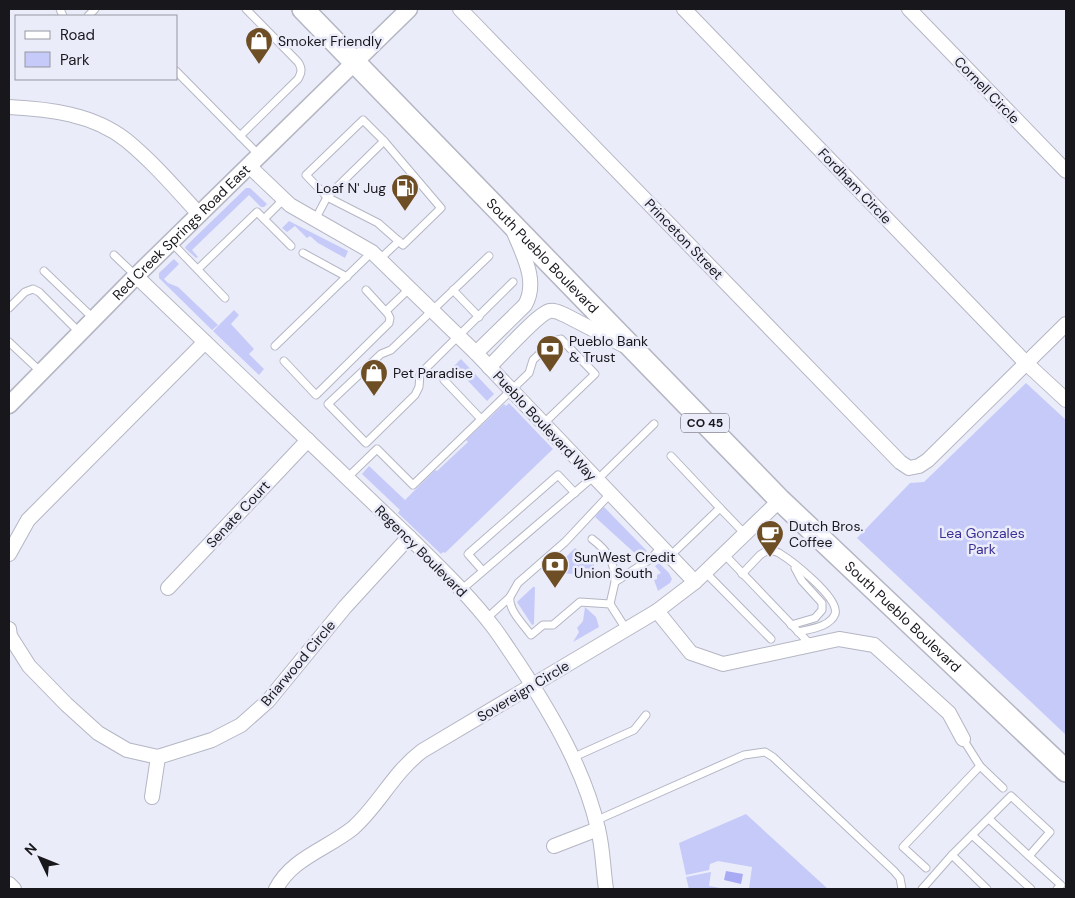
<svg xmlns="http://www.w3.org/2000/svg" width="1075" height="898" font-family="'DM Sans',sans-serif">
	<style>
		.green { fill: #c6caf9 }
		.water { fill: #a8abf3 }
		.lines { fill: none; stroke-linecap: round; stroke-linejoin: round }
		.service-casing { stroke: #b4b6c3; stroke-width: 9 }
		.minor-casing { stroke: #b4b6c3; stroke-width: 16 }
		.tertiary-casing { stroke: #b4b6c3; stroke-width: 19 }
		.primary-casing { stroke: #b4b6c3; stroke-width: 24 }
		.service { stroke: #fff; stroke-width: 7 }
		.minor { stroke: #fff; stroke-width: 14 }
		.tertiary { stroke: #fff; stroke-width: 16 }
		.primary { stroke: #fff; stroke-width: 21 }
		.labels { text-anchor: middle; stroke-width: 5; stroke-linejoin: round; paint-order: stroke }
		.shield { fill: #ebecfa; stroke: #57575f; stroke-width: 1 }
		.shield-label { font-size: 12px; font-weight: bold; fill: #17171c }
		.poi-label { font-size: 14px; fill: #17171c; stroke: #ebecfa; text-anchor: start }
		.street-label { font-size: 14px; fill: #17171c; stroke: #ebecfa }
		.park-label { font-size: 14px; fill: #3b2f93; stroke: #ebecfa }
	</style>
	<rect width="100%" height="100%" fill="#ebecfa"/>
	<!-- green -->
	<g class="green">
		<polygon points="246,188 250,188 267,204 264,207 261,207 249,195 192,250 198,257 196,258 185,248 186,246"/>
		<polygon points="289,221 348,251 345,258 318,243 310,236 307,238 295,226 287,232 282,228"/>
		<polygon points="174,259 179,264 164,279 168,283 178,287 218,325 212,330 159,278 159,273"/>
		<polygon points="234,310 239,315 231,324 254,349 249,354 264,369 259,375 213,331"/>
		<polygon points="461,359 494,394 487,401 454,366"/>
		<polygon points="1026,383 1066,420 1066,735 857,538 910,483 924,482"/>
		<polygon points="509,403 553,449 445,553 443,552 441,554 398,513 400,510 362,474 369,466 405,500 435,470 437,471 468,442 466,440 504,404 506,406"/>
		<polygon points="604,507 647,551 639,557 595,517"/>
		<polygon points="575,548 594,563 594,571 589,575 559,573 560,563"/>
		<polygon points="659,563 669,573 672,579 670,583 658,591 654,580 657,579 657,575 661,573 655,566"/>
		<polygon points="533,587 535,587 534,624 532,625 517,602"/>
		<polygon points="585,607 596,617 599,627 573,642 579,632 577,628 583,621"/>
		<polygon points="746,814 828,889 749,889 752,867 718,861 710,864 709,870 686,875 679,843"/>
		<polygon points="711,872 709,886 726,889 689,889 686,877"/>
	</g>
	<!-- water -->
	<polygon class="water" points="726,871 743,874 741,884 724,880"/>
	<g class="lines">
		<defs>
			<g id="service">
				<polyline points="60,9 63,16"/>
				<polyline points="88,16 95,9"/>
				<polyline points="176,71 259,155"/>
				<polygon points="363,120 384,141 327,197 306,175"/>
				<path d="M240,136L298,79C302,72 302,68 298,62L246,9"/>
				<polyline points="264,219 283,200"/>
				<polyline points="315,220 327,197 378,223 403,245 441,208 384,141"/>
				<polyline points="171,242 225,298"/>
				<polyline points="303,253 347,277"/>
				<polyline points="114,255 136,276"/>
				<polyline points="489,256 391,350 381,354 328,404 366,443 415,395 419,387 420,374 513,282"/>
				<polyline points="380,259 399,241"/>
				<polyline points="198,269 257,212 291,246"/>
				<polyline points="44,271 94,319"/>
				<polyline points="453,290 479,317"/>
				<polyline points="9,308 25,292 33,289 39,292 80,333"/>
				<polyline points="386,311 410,288"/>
				<polyline points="9,342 41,372"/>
				<polyline points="275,346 372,252"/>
				<polyline points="284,361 316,395 389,323 390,318 388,314 366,290"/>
				<polyline points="444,380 481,419"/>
				<polyline points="671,456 720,508"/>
				<polyline points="347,478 377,449 413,485 529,373 533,360 553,341 561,339 595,374 543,424"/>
				<polyline points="597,480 654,424"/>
				<path d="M592,539C607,550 615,562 615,582"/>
				<polyline points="724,554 810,644"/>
				<polyline points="670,556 720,508 745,534"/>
				<polyline points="483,571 468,554 558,475 575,493"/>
				<polyline points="705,572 771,639"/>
				<path d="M742,574L760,555L768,550C772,551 776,551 779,553C792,561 840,598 835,614C830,627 810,629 798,632"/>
				<polyline points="461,590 593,477"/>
				<path d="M510,597C508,610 524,625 531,635L543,625H553L580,602L610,604L626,629"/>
				<polyline points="610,604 615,582 649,560 662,547"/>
				<polyline points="486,619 510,597 518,583 565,542 610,494"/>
				<polyline points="791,625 815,618 822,610 822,603 802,581 795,568"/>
				<polyline points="963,739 980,766"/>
				<polyline points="572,758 634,730 646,715"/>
				<polyline points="989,819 1029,856"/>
				<polyline points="595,821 744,755 765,752 773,757 894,871 900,878 902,889"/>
				<polyline points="972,835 1031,889"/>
				<polyline points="926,868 903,847 980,766 1003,788"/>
				<polyline points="922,889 952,855"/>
				<polyline points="987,889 952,855 1011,796 1050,832 1029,856 1061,885 1057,889"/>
			</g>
			<g id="minor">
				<polyline points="460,9 900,462 909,468 919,466 928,460 1066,324"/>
				<polyline points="684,9 1026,363 1066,400"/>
				<polyline points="909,9 1066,171"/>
				<path d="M9,107C49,109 93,114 126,140C153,162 176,189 199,214"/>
				<polyline points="249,166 290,205 372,252 476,353 695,582"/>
				<path d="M136,276L409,537C438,566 469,595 494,628C503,640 511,653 520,666C552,715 585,771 598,829C603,848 603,870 606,889"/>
				<path d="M476,353L525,305C539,281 522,253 513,230"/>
				<path d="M489,367C500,357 538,313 550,311C555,310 560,313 565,315L623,345"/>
				<polyline points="9,554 28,520 205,342"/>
				<polyline points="168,588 308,440"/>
				<polyline points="657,611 691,653 723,664 839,639 874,645 949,713 963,739"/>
				<polyline points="9,629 10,636 29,666 66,704 98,733 127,750 158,757 212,740 241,725 268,701 345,607 409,537"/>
				<polyline points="152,797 158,757"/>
				<polyline points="554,846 598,829"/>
				<polyline points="9,884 14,889"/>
				<path d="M276,889C292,858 327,849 353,828C379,805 393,773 422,751L657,611L695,582L780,500"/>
			</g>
			<g id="tertiary">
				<path id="s1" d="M9,405L136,276L409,9"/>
			</g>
			<g id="primary">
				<path id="s2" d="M303,9L780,500L1066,771"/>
			</g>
		</defs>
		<!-- service casing -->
		<use href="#service" class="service-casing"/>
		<!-- minor casing -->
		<use href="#minor" class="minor-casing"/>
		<!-- tertiary casing -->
		<use href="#tertiary" class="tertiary-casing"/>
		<!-- primary casing -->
		<use href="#primary" class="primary-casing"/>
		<!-- service -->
		<use href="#service" class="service"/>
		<!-- minor -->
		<use href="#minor" class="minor"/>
		<!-- tertiary -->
		<use href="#tertiary" class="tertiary"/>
		<!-- primary -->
		<use href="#primary" class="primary"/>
	</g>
	<!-- icons -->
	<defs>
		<symbol id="shop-pin" viewBox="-11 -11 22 30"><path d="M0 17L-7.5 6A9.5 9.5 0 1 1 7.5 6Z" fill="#6e4e24" stroke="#ebecfa"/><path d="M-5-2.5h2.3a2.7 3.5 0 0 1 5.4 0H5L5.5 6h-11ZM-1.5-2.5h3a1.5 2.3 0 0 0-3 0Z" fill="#fff"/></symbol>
		<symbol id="fuel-pin" viewBox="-11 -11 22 30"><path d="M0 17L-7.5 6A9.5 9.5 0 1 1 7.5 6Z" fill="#6e4e24" stroke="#ebecfa"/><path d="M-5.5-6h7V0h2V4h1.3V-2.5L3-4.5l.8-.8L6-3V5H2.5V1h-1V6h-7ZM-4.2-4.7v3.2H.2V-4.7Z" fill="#fff"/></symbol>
		<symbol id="bank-pin" viewBox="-11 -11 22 30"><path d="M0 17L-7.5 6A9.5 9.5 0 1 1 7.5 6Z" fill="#6e4e24" stroke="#ebecfa"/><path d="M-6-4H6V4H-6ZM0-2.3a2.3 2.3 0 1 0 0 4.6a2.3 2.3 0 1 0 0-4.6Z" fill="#fff"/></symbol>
		<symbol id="cafe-pin" viewBox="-11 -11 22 30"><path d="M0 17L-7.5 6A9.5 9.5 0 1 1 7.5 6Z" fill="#6e4e24" stroke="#ebecfa"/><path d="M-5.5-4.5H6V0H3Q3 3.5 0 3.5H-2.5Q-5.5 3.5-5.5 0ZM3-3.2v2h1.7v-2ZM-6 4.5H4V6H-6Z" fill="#fff"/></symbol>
	</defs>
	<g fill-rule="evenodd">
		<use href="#shop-pin" x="243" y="25" width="32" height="43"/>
		<use href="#fuel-pin" x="389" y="172" width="32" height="43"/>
		<use href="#bank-pin" x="534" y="333" width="32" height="43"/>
		<use href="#shop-pin" x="358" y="357" width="32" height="43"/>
		<use href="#cafe-pin" x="754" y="518" width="32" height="43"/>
		<use href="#bank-pin" x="539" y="549" width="32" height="43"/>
	</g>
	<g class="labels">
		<!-- shield labels -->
		<rect class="shield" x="681" y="413.5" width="48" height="19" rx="4"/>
		<g class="shield-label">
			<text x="705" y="427">CO 45</text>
		</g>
		<!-- poi labels -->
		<g class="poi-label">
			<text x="278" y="46">Smoker Friendly</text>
			<text x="386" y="193" text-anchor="end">Loaf N' Jug</text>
			<text x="569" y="346">Pueblo Bank<tspan x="569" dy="16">&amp; Trust</tspan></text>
			<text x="393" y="378">Pet Paradise</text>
			<text x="789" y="531">Dutch Bros.<tspan x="789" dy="16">Coffee</tspan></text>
			<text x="574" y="562">SunWest Credit<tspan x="574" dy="16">Union South</tspan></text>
		</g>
		<!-- street labels -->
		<g class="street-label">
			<text transform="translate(987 90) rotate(46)" y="5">Cornell Circle</text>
			<text transform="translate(855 186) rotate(46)" y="5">Fordham Circle</text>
			<text dy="5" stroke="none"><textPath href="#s1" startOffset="244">Red Creek Springs Road East</textPath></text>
			<text transform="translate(684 239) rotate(46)" y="5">Princeton Street</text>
			<text dy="5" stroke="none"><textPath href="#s2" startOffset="344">South Pueblo Boulevard</textPath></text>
			<text transform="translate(545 426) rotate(47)" y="5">Pueblo Boulevard Way</text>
			<text transform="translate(238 514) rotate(-47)" y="5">Senate Court</text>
			<text transform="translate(421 551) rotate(45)" y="5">Regency Boulevard</text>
			<text dy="5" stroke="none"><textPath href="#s2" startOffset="854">South Pueblo Boulevard</textPath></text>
			<text transform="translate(298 663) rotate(-50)" y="5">Briarwood Circle</text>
			<text transform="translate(523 691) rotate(-31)" y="5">Sovereign Circle</text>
		</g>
		<!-- park labels -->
		<g class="park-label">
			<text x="982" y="538">Lea Gonzales<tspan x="982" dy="16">Park</tspan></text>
		</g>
	</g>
	<!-- border -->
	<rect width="1075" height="898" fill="none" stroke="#17171c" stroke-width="20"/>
	<!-- legend -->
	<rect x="15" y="15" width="162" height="65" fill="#ebecfa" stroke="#9697a1"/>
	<rect x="25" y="31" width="25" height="8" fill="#ffffff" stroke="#9697a1"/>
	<text x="60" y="40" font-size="15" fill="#17171c">Road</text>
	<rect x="25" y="52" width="25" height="15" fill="#c6caf9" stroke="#9697a1"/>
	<text x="60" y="65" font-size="15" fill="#17171c">Park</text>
	<!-- north arrow -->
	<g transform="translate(40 858) rotate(313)" stroke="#ebecfa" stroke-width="4" paint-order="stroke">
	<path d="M0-4L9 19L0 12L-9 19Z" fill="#17171c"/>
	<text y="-8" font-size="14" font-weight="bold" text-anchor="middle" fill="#17171c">N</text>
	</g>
</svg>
